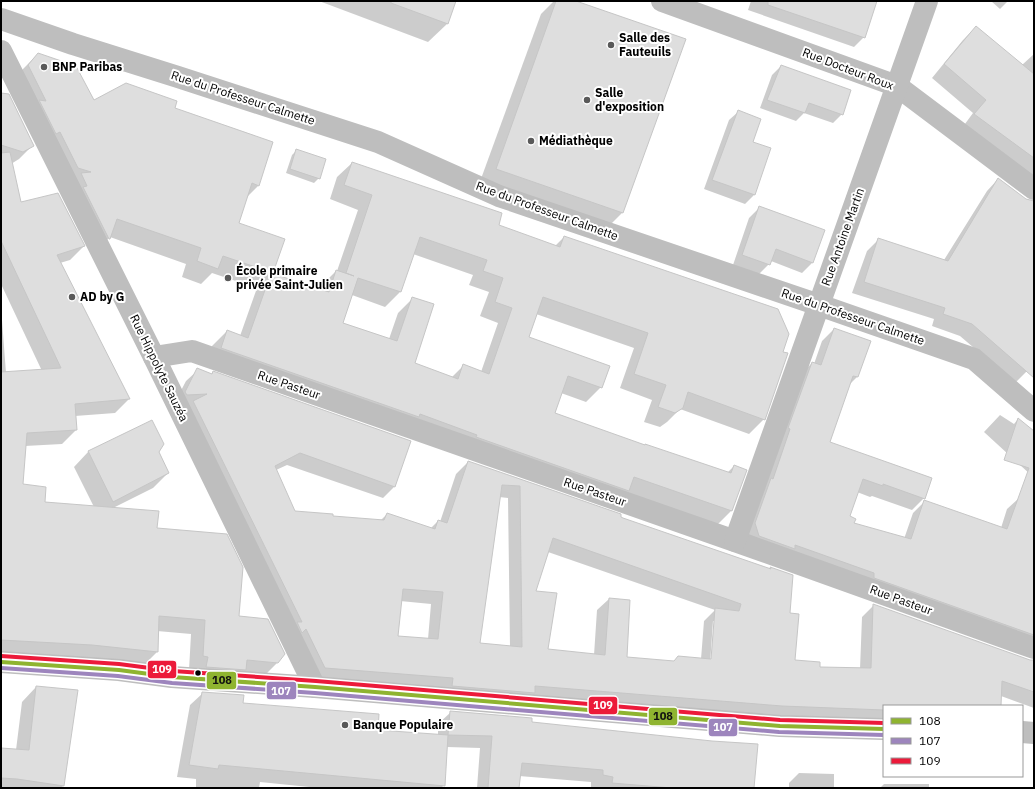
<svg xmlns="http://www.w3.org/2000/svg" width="1035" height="789" font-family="'IBM Plex Sans',sans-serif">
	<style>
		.shadow { fill: #0003; fill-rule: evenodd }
		.building { fill: #dedede; stroke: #c6c6c6; fill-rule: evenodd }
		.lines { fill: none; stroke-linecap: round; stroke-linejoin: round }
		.minor { stroke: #bebebe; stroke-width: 22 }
		.bus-1-casing { stroke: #fff; stroke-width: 7 }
		.bus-2-casing { stroke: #fff; stroke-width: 7 }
		.bus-3-casing { stroke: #fff; stroke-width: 7 }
		.bus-1 { stroke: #8fb430; stroke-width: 4 }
		.bus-2 { stroke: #9d85bd; stroke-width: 4 }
		.bus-3 { stroke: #ec1a3a; stroke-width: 4 }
		.poi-dot { fill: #595959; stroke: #fff; stroke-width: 1.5 }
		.bus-dot { fill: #000; stroke: #fff; stroke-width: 1.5 }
		.labels { text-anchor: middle; stroke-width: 4; stroke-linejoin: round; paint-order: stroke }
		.poi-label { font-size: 12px; font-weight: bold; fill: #000; stroke: #fff; text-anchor: start }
		.street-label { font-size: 12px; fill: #000; stroke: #fff }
		.line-badge { stroke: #fff; stroke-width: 1.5 }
		.badge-label { font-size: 11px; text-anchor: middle; font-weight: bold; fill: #fff }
		.pale-badge-label { font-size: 11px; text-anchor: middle; font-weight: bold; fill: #111 }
	</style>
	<rect width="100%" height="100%" fill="#fff"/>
	<!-- shadow -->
	<g class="shadow">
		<polygon points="319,1 450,1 455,3 447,24 428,42"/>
		<polygon points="554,1 573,1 684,40 622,213 604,231 478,187 541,14"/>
		<polygon points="751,1 876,1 864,37 854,47 748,10"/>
		<polygon points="991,1 1008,1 1000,9"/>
		<polygon points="976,27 1022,65 1034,54 1034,174 1030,178 962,128 973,113 932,78 963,40"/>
		<path d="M38,54L93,101L174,109L259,185L247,197L238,224L283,239L271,274L320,290L321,286L336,271H337L358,210L330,199L337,177L352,163L497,226L555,246L564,237L782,352L764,419L749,434L680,409L667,422L660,427L644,422L652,400L620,388L634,348L536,314L528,338L601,387L586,402L561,393L554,414L645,446L727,473L734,466L732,510L717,525L207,363L212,346L227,331L240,336L257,288L212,273L201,284L182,277L186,264L110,237L93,254L22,70ZM413,254L473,275L469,285L489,292L480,316L498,323L481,372L464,365L451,378L413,364V298L398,313L389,339L342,323L352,295L385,307L400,292Z"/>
		<polygon points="781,66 842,114 833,123 804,113 796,121 760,108 772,75"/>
		<polygon points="1,94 33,145 19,159 11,164 20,203 84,246 70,260 60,263 129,399 115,413 75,416 76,430 62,444 25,446 22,485 44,502 94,507 74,467 88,452 151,422 158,452 168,473 153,488 113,508 156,529 238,616 277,663 263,677 189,670 191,634 157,631 157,652 143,666 1,654 1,307 6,373 42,371 1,284"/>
		<polygon points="738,112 752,143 770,148 754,195 745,204 704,189 729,120"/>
		<polygon points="297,150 319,178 314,183 286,173 292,155"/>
		<polygon points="998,179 1034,209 1034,377 1027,371 1015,383 960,336 932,326 934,319 852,293 867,251 879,239 944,260 987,191"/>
		<polygon points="759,208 812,263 802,273 771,261 769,264 759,274 733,265 749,218"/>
		<polygon points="834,329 857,377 849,385 828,443 924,498 912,510 872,496 870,497 857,492 848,517 853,524 904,539 913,513 925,501 1001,528 1007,509 1019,498 1034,513 1034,657 743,536 800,375 812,363 814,364 822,341"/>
		<path d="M198,370L211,374L213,373L394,487L383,498L287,465L276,470L294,512L332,517L380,521L387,514L430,529L438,521L440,522L456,474L468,462L619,517L768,570L770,568L792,576L789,614L794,661L819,668L860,669L862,617L874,605L1030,661H1034V708L1001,696L1000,706H884V722L441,698L313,679L174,404L186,381ZM499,497L508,498L510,647L478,644ZM548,552L715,610L704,621L701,659L678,657L673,662L626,658L629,601L609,599L597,610L594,655L547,650L535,592ZM400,601L431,604L428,639L397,637ZM713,621H715L712,664H710Z"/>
		<polygon points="1000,415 1014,424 1018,419 1034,432 1034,474 1032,476 984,432"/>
		<polygon points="36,687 76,690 63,786 61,788 1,788 1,749 16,750 22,702"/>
		<polygon points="203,693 242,704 377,731 438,735 438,724 451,712 531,723 753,788 596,788 591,787 591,782 519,776 518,788 477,788 480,748 447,747 444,785 441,788 319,788 260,782 259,788 196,788 196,779 177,777 190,705"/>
		<polygon points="799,773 834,774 834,788 789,788 789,783"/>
		<polygon points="884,784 929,784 929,788 880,788"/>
	</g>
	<!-- building -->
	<g class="building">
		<polygon points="391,1 456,1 448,24 391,3"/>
		<polygon points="556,1 576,1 686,39 623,213 496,169"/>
		<polygon points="768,1 877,1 865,38 768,5"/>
		<polygon points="976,26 1034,74 1034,158 974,114 986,100 944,64"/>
		<polygon points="38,53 76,66 94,100 126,83 177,101 175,108 273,142 259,186 252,183 239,223 285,239 273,273 223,256 218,269 197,261 201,248 117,219 110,239 109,239 83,187 87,186 81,173 91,172 78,168 60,132 56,134 39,100 46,101 28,65"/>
		<polygon points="781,65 851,90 843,115 809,103 805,113 767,100"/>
		<polygon points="1,93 9,94 34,146 23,152 1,145"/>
		<polygon points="738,110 761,119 753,142 771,148 755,195 712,180"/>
		<polygon points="296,149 326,159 320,179 290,169"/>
		<polygon points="10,152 21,202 58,193 85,246 57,255 130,399 75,404 77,430 27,433 23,484 46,487 45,502 159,511 157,528 227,534 243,567 239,616 268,619 285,654 278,663 247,660 246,670 206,667 208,657 203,656 205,620 159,616 158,652 92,645 1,640 1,372 61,368 1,241 1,153"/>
		<path d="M352,162L502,213L499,225L560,247L564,236L778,309L789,334L783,352L788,353L765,420L688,392L683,408L675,413L658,407L666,385L634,374L648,333L543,297L529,337L610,366L602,388L568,376L555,413L645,445V444L731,473L734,465L747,470L732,511L634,477L629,491L476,437L477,435L420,414L419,417L221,348L227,330L248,338L271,273L329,292L336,270L354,276L346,273L372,195L344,185ZM420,237L487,260L483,271L503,278L495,302L512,308L489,374L463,364L458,379L415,363L434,304L412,297L397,341L343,323L358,278L401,292Z"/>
		<polygon points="998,178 1026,199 1034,201 1034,378 972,324 943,314 945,308 892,291 864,282 878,238 948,261"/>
		<polygon points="759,206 825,230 813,263 776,249 770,265 742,255"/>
		<polygon points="834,328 871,341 858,377 853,376 830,442 932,478 925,499 883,484 883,486 863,479 850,516 856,519 854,523 911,539 924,500 1007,529 1029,468 1004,460 1018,418 1034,431 1034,635 874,578 874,573 795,545 795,549 759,536 755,523 771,478 773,479 790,429 788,428 812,362 821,365"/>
		<path d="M197,368L212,374L213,371L411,441L395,487L300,453L275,466L295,511L333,514V516L384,520L387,513L435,529L438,520L447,523L468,461L621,514V517L623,518L771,569L770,567L793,575L790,613L799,614L795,660L820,662V667L871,668L873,604L1030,660H1034V692L1002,681L1001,706H884V710L782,706L535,686V693L452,686L453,678L325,668L306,629L302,633L297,622H302L193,401L207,394L187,395L185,392ZM502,485L520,486L522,647L480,643ZM553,538L741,604L739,611L715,608L711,659L678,656L674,661L627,657L630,600L609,598L605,655L548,649L557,593L536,591ZM403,589L443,592L438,639L398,636Z"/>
		<polygon points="152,420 164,444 159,452 169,473 113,502 88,451"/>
		<polygon points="36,686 78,690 64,786 17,779 1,778 1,748 29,750"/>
		<polygon points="202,692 244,695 243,703 379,714 378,730 448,735 445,786 219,765 218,769 189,765"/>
		<polygon points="450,711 532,718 532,722 712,741 758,744 754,788 672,788 612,783 613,777 603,775 603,770 522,763 519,788 488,788 492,736 448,735"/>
	</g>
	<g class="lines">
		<!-- minor -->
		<g class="minor">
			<polyline points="662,1 897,86 1034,189"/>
			<polyline points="1,19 73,44 178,77 378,142 499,196 819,305 974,359 1034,411"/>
			<polyline points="1,51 154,357 315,687"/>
			<polyline points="154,357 192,351 735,541 1034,648"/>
			<polyline points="735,541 927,1"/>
			<polyline points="1,662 119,670 172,677 315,687 780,726 884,729"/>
			<polyline points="1022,732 1034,733"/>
		</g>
		<defs>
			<polyline id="bus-1" points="1,662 119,670 172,677 315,687 780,726 884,729"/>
			<polyline id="bus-2" points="1,668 118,676 172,683 315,693 779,732 884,735"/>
			<polyline id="bus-3" points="1,656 119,664 173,671 316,681 780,720 884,723"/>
		</defs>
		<!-- bus-1 casing -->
		<use href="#bus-1" class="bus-1-casing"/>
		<!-- bus-2 casing -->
		<use href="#bus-2" class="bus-2-casing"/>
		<!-- bus-3 casing -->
		<use href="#bus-3" class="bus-3-casing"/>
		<!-- bus-1 -->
		<use href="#bus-1" class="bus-1"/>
		<!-- bus-2 -->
		<use href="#bus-2" class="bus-2"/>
		<!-- bus-3 -->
		<use href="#bus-3" class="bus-3"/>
	</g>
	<!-- markers -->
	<g class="poi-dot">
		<circle cx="611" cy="45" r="4"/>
		<circle cx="44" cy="67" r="4"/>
		<circle cx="587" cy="100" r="4"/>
		<circle cx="531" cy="141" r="4"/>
		<circle cx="228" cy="278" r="4"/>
		<circle cx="72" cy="297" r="4"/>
		<circle cx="345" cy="725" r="4"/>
	</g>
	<circle class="bus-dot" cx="198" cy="673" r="3.5"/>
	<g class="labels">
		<!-- poi labels -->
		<g class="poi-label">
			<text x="619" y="42">Salle des<tspan x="619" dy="14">Fauteuils</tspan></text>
			<text x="52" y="71">BNP Paribas</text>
			<text x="595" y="97">Salle<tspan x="595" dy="14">d'exposition</tspan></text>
			<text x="539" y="145">Médiathèque</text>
			<text x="236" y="275">École primaire<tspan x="236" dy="14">privée Saint-Julien</tspan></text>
			<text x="80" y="301">AD by G</text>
			<text x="353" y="729">Banque Populaire</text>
		</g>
		<!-- street labels -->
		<g class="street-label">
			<text transform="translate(848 69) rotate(21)" y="4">Rue Docteur Roux</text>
			<text transform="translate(243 98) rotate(18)" y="4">Rue du Professeur Calmette</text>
			<text transform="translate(547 211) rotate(20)" y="4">Rue du Professeur Calmette</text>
			<text transform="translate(843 237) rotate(-70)" y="4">Rue Antoine Martin</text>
			<text transform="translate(853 317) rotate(19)" y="4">Rue du Professeur Calmette</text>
			<text transform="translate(159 368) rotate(64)" y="4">Rue Hippolyte Sauzéa</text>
			<text transform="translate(289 385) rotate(19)" y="4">Rue Pasteur</text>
			<text transform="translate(595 492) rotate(19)" y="4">Rue Pasteur</text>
			<text transform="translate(901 600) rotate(20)" y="4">Rue Pasteur</text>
		</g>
	</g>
	<g class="line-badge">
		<rect x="147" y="660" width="30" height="19" rx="4" fill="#ec1a3a"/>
		<rect x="206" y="671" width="31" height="19" rx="4" fill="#8fb430"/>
		<rect x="266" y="681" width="31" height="19" rx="4" fill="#9d85bd"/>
		<rect x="588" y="696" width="30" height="19" rx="4" fill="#ec1a3a"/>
		<rect x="648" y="707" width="30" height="19" rx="4" fill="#8fb430"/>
		<rect x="708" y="718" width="30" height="19" rx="4" fill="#9d85bd"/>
	</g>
	<g class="badge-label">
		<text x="162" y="673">109</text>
		<text x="281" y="695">107</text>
		<text x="603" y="709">109</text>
		<text x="723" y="731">107</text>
	</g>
	<g class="pale-badge-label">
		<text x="222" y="684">108</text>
		<text x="663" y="720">108</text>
	</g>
	<!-- border -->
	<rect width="1035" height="789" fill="none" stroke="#000000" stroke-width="4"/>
	<!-- legend -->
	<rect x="883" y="705" width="140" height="72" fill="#ffffff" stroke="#999999"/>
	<rect x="891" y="718" width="20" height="6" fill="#8fb430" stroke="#999999"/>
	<text x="919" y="725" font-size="12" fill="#000000">108</text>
	<rect x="891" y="738" width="20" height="6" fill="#9d85bd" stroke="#999999"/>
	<text x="919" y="745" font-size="12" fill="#000000">107</text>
	<rect x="891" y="758" width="20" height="6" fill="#ec1a3a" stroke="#999999"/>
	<text x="919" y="765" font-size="12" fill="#000000">109</text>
</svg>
